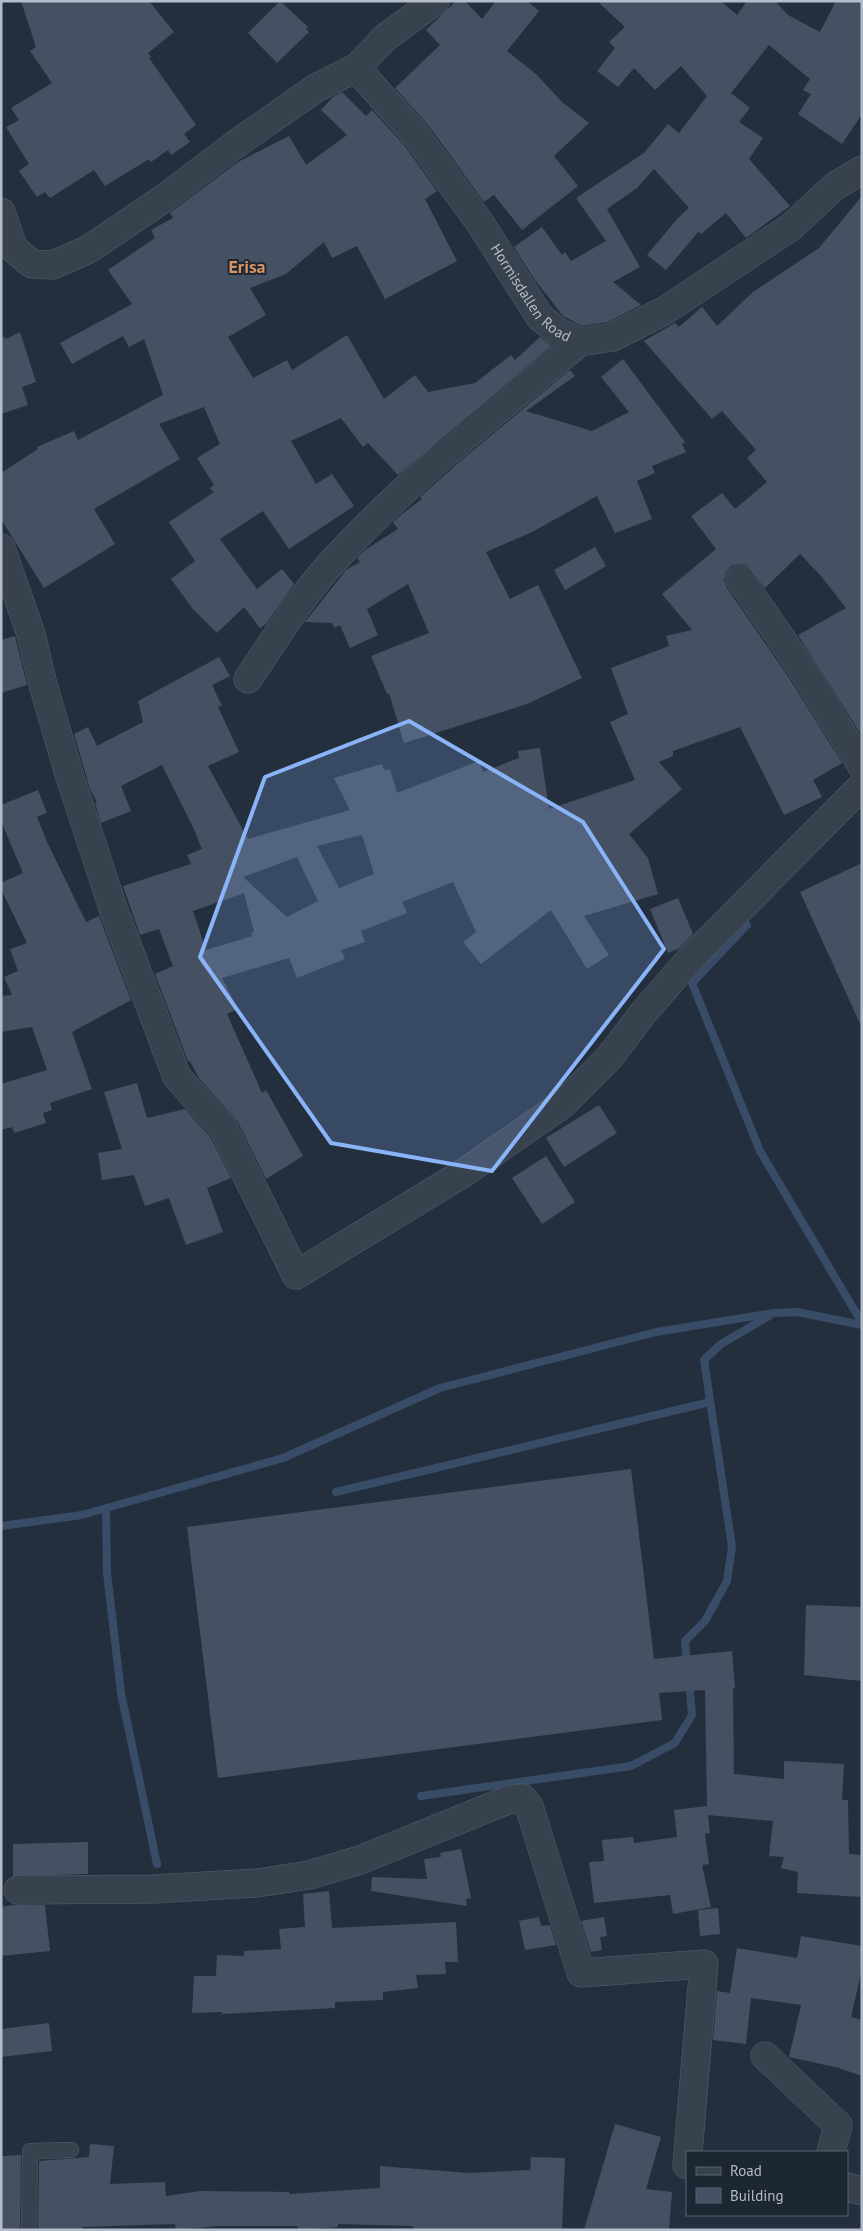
<svg xmlns="http://www.w3.org/2000/svg" width="863" height="2231" font-family="'PT Sans',sans-serif">
	<style>
		.lines { fill: none; stroke-linecap: round; stroke-linejoin: round }
		.stream { stroke: #394c67; stroke-width: 8 }
		.building { fill: #455162; fill-rule: evenodd }
		.lane-casing { stroke: #565f6c; stroke-width: 16 }
		.street-casing { stroke: #565f6c; stroke-width: 29 }
		.lane { stroke: #38414e; stroke-width: 15 }
		.street { stroke: #38414e; stroke-width: 28 }
		.marked { fill: #8ab4f8; fill-opacity: 0.2; stroke: #8ab4f8; stroke-width: 4; stroke-linejoin: round }
		.labels { text-anchor: middle; stroke-width: 4; stroke-linejoin: round; paint-order: stroke }
		.street-label { font-size: 15px; fill: #b4bcc9; stroke: #1d2633 }
		.quarter-label { font-size: 18px; font-weight: bold; fill: #d59563; stroke: #1d2633 }
	</style>
	<rect width="100%" height="100%" fill="#242f3e"/>
	<g class="lines">
		<!-- stream -->
		<g class="stream">
			<polyline points="747,925 692,983 760,1151 862,1323"/>
			<polyline points="336,1492 710,1402"/>
			<polyline points="106,1509 107,1573 121,1693 157,1864"/>
			<polyline points="1,1526 82,1515 283,1458 440,1388 656,1332 773,1313 797,1312 862,1325"/>
			<polyline points="687,1665 685,1641 705,1621 727,1581 732,1547 704,1360 721,1344 769,1316"/>
			<polyline points="421,1796 631,1766 675,1743 692,1715 689,1681"/>
		</g>
	</g>
	<!-- building -->
	<g class="building">
		<polygon points="21,1 149,1 174,32 148,53 151,57 149,58 196,125 184,134 190,142 171,155 168,150 151,162 149,159 105,186 94,170 50,198 45,192 37,197 19,171 29,164 6,127 19,120 11,108 52,83 30,51 36,47"/>
		<polygon points="280,1 308,27 306,29 309,32 277,63 248,33"/>
		<polygon points="456,1 465,1 482,19 496,1 527,1 539,11 507,51 537,75 562,102 589,123 554,156 578,186 522,230 494,195 484,202 429,126 395,88 440,45 426,30"/>
		<polygon points="597,1 721,1 737,15 747,1 775,1 788,15 820,32 836,1 862,1 862,114 842,144 798,114 811,94 803,90 810,79 769,45 731,93 750,108 739,122 763,138 749,159 790,206 746,238 726,213 701,234 699,231 666,270 647,255 678,218 689,208 654,169 637,188 607,209 640,267 613,282 641,305 608,322 582,326 563,316 535,280 514,247 542,227 562,255 565,252 571,261 606,241 576,198 644,153 668,124 679,133 707,96 681,66 655,90 634,68 618,87 597,71 615,48 609,42 625,27"/>
		<polygon points="342,92 366,116 372,110 404,145 437,191 425,199 457,261 385,299 357,246 332,258 324,242 286,274 250,288 266,315 228,337 253,378 287,360 292,370 347,335 384,399 415,375 428,392 475,383 511,355 515,360 540,337 551,346 398,475 368,443 363,447 341,418 291,441 316,484 332,474 354,506 289,549 263,511 220,539 257,589 282,569 294,584 266,624 260,628 244,607 217,633 192,608 171,579 195,561 169,522 214,492 210,488 214,485 197,458 220,444 204,407 159,424 180,459 94,509 115,544 44,588 1,519 1,473 38,449 37,447 74,431 78,440 163,395 144,339 129,347 123,336 72,364 60,343 132,304 108,270 155,238 151,230 173,218 170,213 238,162 289,136 306,165 347,135 321,110 333,97"/>
		<path d="M862,196V736L798,635L846,608L821,576L800,554L765,588L747,565L738,564L731,566L726,572L724,580L727,588L787,675L842,763L813,780L822,797L784,815L740,727L673,751V756L659,762L682,789L629,834L648,858L658,894L584,916L609,955L587,969L551,910L481,964L463,942L476,932L453,882L402,902L407,913L361,931L365,942L341,950L345,959L297,978L289,958L222,978L238,1009L227,1014L262,1093L266,1090L303,1156L266,1179L238,1122L199,1078L190,1061H188L155,974L173,966L159,929L140,935L123,886L191,864L187,855L202,849L192,825L162,765L121,786L131,811L101,823L95,803L97,802L90,789L74,734L88,727L97,746L143,722L138,701L219,657L230,676L212,685L222,706L218,707L239,752L208,766L248,839L350,810L334,778L382,764L384,770L390,769L397,793L479,761L483,772L519,758L518,751L540,748L549,809L635,780L610,722L628,714L611,668L669,646L666,636L692,630L662,594L716,549L691,516L722,493L735,509L767,482L747,458L756,450L722,411L712,419L644,341L675,323L679,327L702,307L717,326L753,292L819,248ZM362,835L374,874L339,888L317,846ZM297,857L318,901L287,917L243,877ZM244,893L254,932L251,933L252,936L206,950L193,911Z"/>
		<polygon points="20,332 36,382 22,387 28,405 1,414 1,338 5,337 6,339"/>
		<polygon points="623,359 685,442 682,444 686,452 652,466 655,473 637,481 652,519 615,533 597,496 532,532 486,552 510,599 538,585 582,678 527,704 404,743 389,693 387,694 371,656 429,633 408,584 367,609 378,635 350,648 340,625 335,628 332,623 305,622 346,570 360,562 357,558 365,550 398,529 393,522 402,514 422,499 420,497 465,457 570,370 575,376 526,411 592,431 629,412 601,377"/>
		<polygon points="595,547 606,566 565,590 554,570"/>
		<polygon points="15,636 27,685 1,693 1,640"/>
		<polygon points="38,790 47,813 37,817 48,844 86,922 99,916 131,1000 72,1032 92,1089 50,1103 52,1110 43,1113 46,1123 14,1133 12,1127 1,1130 1,1084 47,1070 32,1027 1,1032 1,996 12,995 4,977 18,971 10,949 27,943 1,889 1,883 23,873 1,821 1,805"/>
		<polygon points="862,863 862,1028 800,892"/>
		<polygon points="678,898 693,934 678,949 668,953 650,909"/>
		<polygon points="137,1083 147,1118 185,1109 211,1138 231,1178 207,1188 223,1232 186,1245 169,1198 145,1206 134,1175 102,1180 98,1153 122,1149 104,1092"/>
		<polygon points="599,1105 617,1133 564,1167 546,1138"/>
		<polygon points="546,1156 575,1202 542,1224 512,1178"/>
		<polygon points="631,1469 654,1659 732,1651 735,1688 733,1688 734,1774 784,1779 784,1761 844,1764 842,1800 848,1800 849,1854 862,1855 862,1897 797,1893 798,1872 781,1868 784,1857 769,1856 773,1821 708,1815 710,1833 705,1834 709,1864 702,1865 711,1907 673,1914 670,1895 594,1903 589,1862 604,1861 602,1840 633,1837 634,1843 677,1837 674,1810 707,1806 705,1690 659,1693 662,1720 218,1778 187,1527"/>
		<polygon points="806,1605 862,1607 862,1681 804,1675"/>
		<polygon points="88,1842 88,1874 13,1876 13,1844"/>
		<polygon points="461,1849 471,1898 466,1899 467,1906 371,1891 372,1877 427,1879 424,1859 441,1857 440,1853"/>
		<polygon points="329,1891 332,1928 456,1922 458,1962 445,1962 446,1974 416,1975 418,1988 383,1992 383,2000 335,2002 335,2008 222,2014 222,2012 192,2013 194,1976 216,1976 217,1955 244,1956 244,1951 281,1949 279,1929 305,1927 303,1894"/>
		<polygon points="14,1905 45,1905 50,1951 1,1956 1,1907"/>
		<polygon points="718,1908 720,1934 700,1936 698,1910"/>
		<polygon points="539,1917 541,1926 550,1925 556,1945 525,1950 519,1921"/>
		<polygon points="604,1917 607,1936 600,1937 602,1950 591,1952 581,1921"/>
		<polygon points="801,1936 862,1946 862,1969 851,2017 862,2020 862,2076 839,2068 789,2057 801,2005 751,1998 746,2044 713,2040 717,1991 730,1993 737,1948 797,1958"/>
		<polygon points="49,2023 52,2051 1,2057 1,2029"/>
		<polygon points="615,2124 661,2137 646,2189 672,2192 669,2230 584,2230"/>
		<polygon points="90,2144 114,2146 110,2184 165,2182 166,2196 201,2191 289,2192 289,2194 380,2188 380,2166 469,2173 530,2170 531,2157 565,2158 562,2230 427,2230 413,2229 413,2226 338,2224 338,2227 299,2230 297,2226 217,2226 176,2230 175,2224 82,2227 82,2230 38,2230 39,2161 89,2157"/>
		<polygon points="21,2155 20,2230 1,2230 1,2156"/>
	</g>
	<g class="lines">
		<defs>
			<polyline id="lane" points="29,2230 30,2151 71,2150"/>
			<g id="street">
				<path id="s1" d="M356,68L416,135L480,223L540,317L558,332L580,342L613,337L664,311L791,227L835,186L862,170"/>
				<polyline points="1,212 14,249 32,264 53,265 89,249 163,199 233,146 316,88 356,68 386,37 435,1"/>
				<polyline points="1,548 31,634 42,681 69,774 113,908 177,1077 224,1129 296,1275 465,1172 563,1104 609,1058 644,1012 692,957 862,786"/>
				<polyline points="740,579 800,666 862,766"/>
				<path d="M248,679C276,638 302,594 337,557C410,478 497,410 580,342"/>
				<polyline points="18,1890 154,1889 257,1883 309,1875 360,1860 508,1800 522,1798 529,1806 581,1973 704,1964 687,2165"/>
				<polyline points="765,2056 838,2125 831,2152"/>
				<polyline points="847,2187 862,2191"/>
			</g>
		</defs>
		<!-- lane casing -->
		<use href="#lane" class="lane-casing"/>
		<!-- street casing -->
		<use href="#street" class="street-casing"/>
		<!-- lane -->
		<use href="#lane" class="lane"/>
		<!-- street -->
		<use href="#street" class="street"/>
	</g>
	<!-- marked area -->
	<path class="marked" d="M409,721L583,822L664,949L492,1171L331,1143L200,957L265,777Z"/>
	<g class="labels">
		<!-- street labels -->
		<g class="street-label">
			<text dy="5" stroke="none"><textPath href="#s1" startOffset="286">Hormisdallen Road</textPath></text>
		</g>
		<!-- quarter labels -->
		<g class="quarter-label">
			<text x="247" y="273">Erisa</text>
		</g>
	</g>
	<!-- border -->
	<rect width="863" height="2231" fill="none" stroke="#b4bcc9" stroke-width="5"/>
	<!-- legend -->
	<rect x="686" y="2151" width="162" height="65" fill="#1d2633" stroke="#59626f"/>
	<rect x="696" y="2167" width="25" height="8" fill="#38414e" stroke="#59626f"/>
	<text x="730" y="2176" font-size="15" fill="#b4bcc9">Road</text>
	<rect x="696" y="2188" width="25" height="15" fill="#455162" stroke="#59626f"/>
	<text x="730" y="2201" font-size="15" fill="#b4bcc9">Building</text>
</svg>
